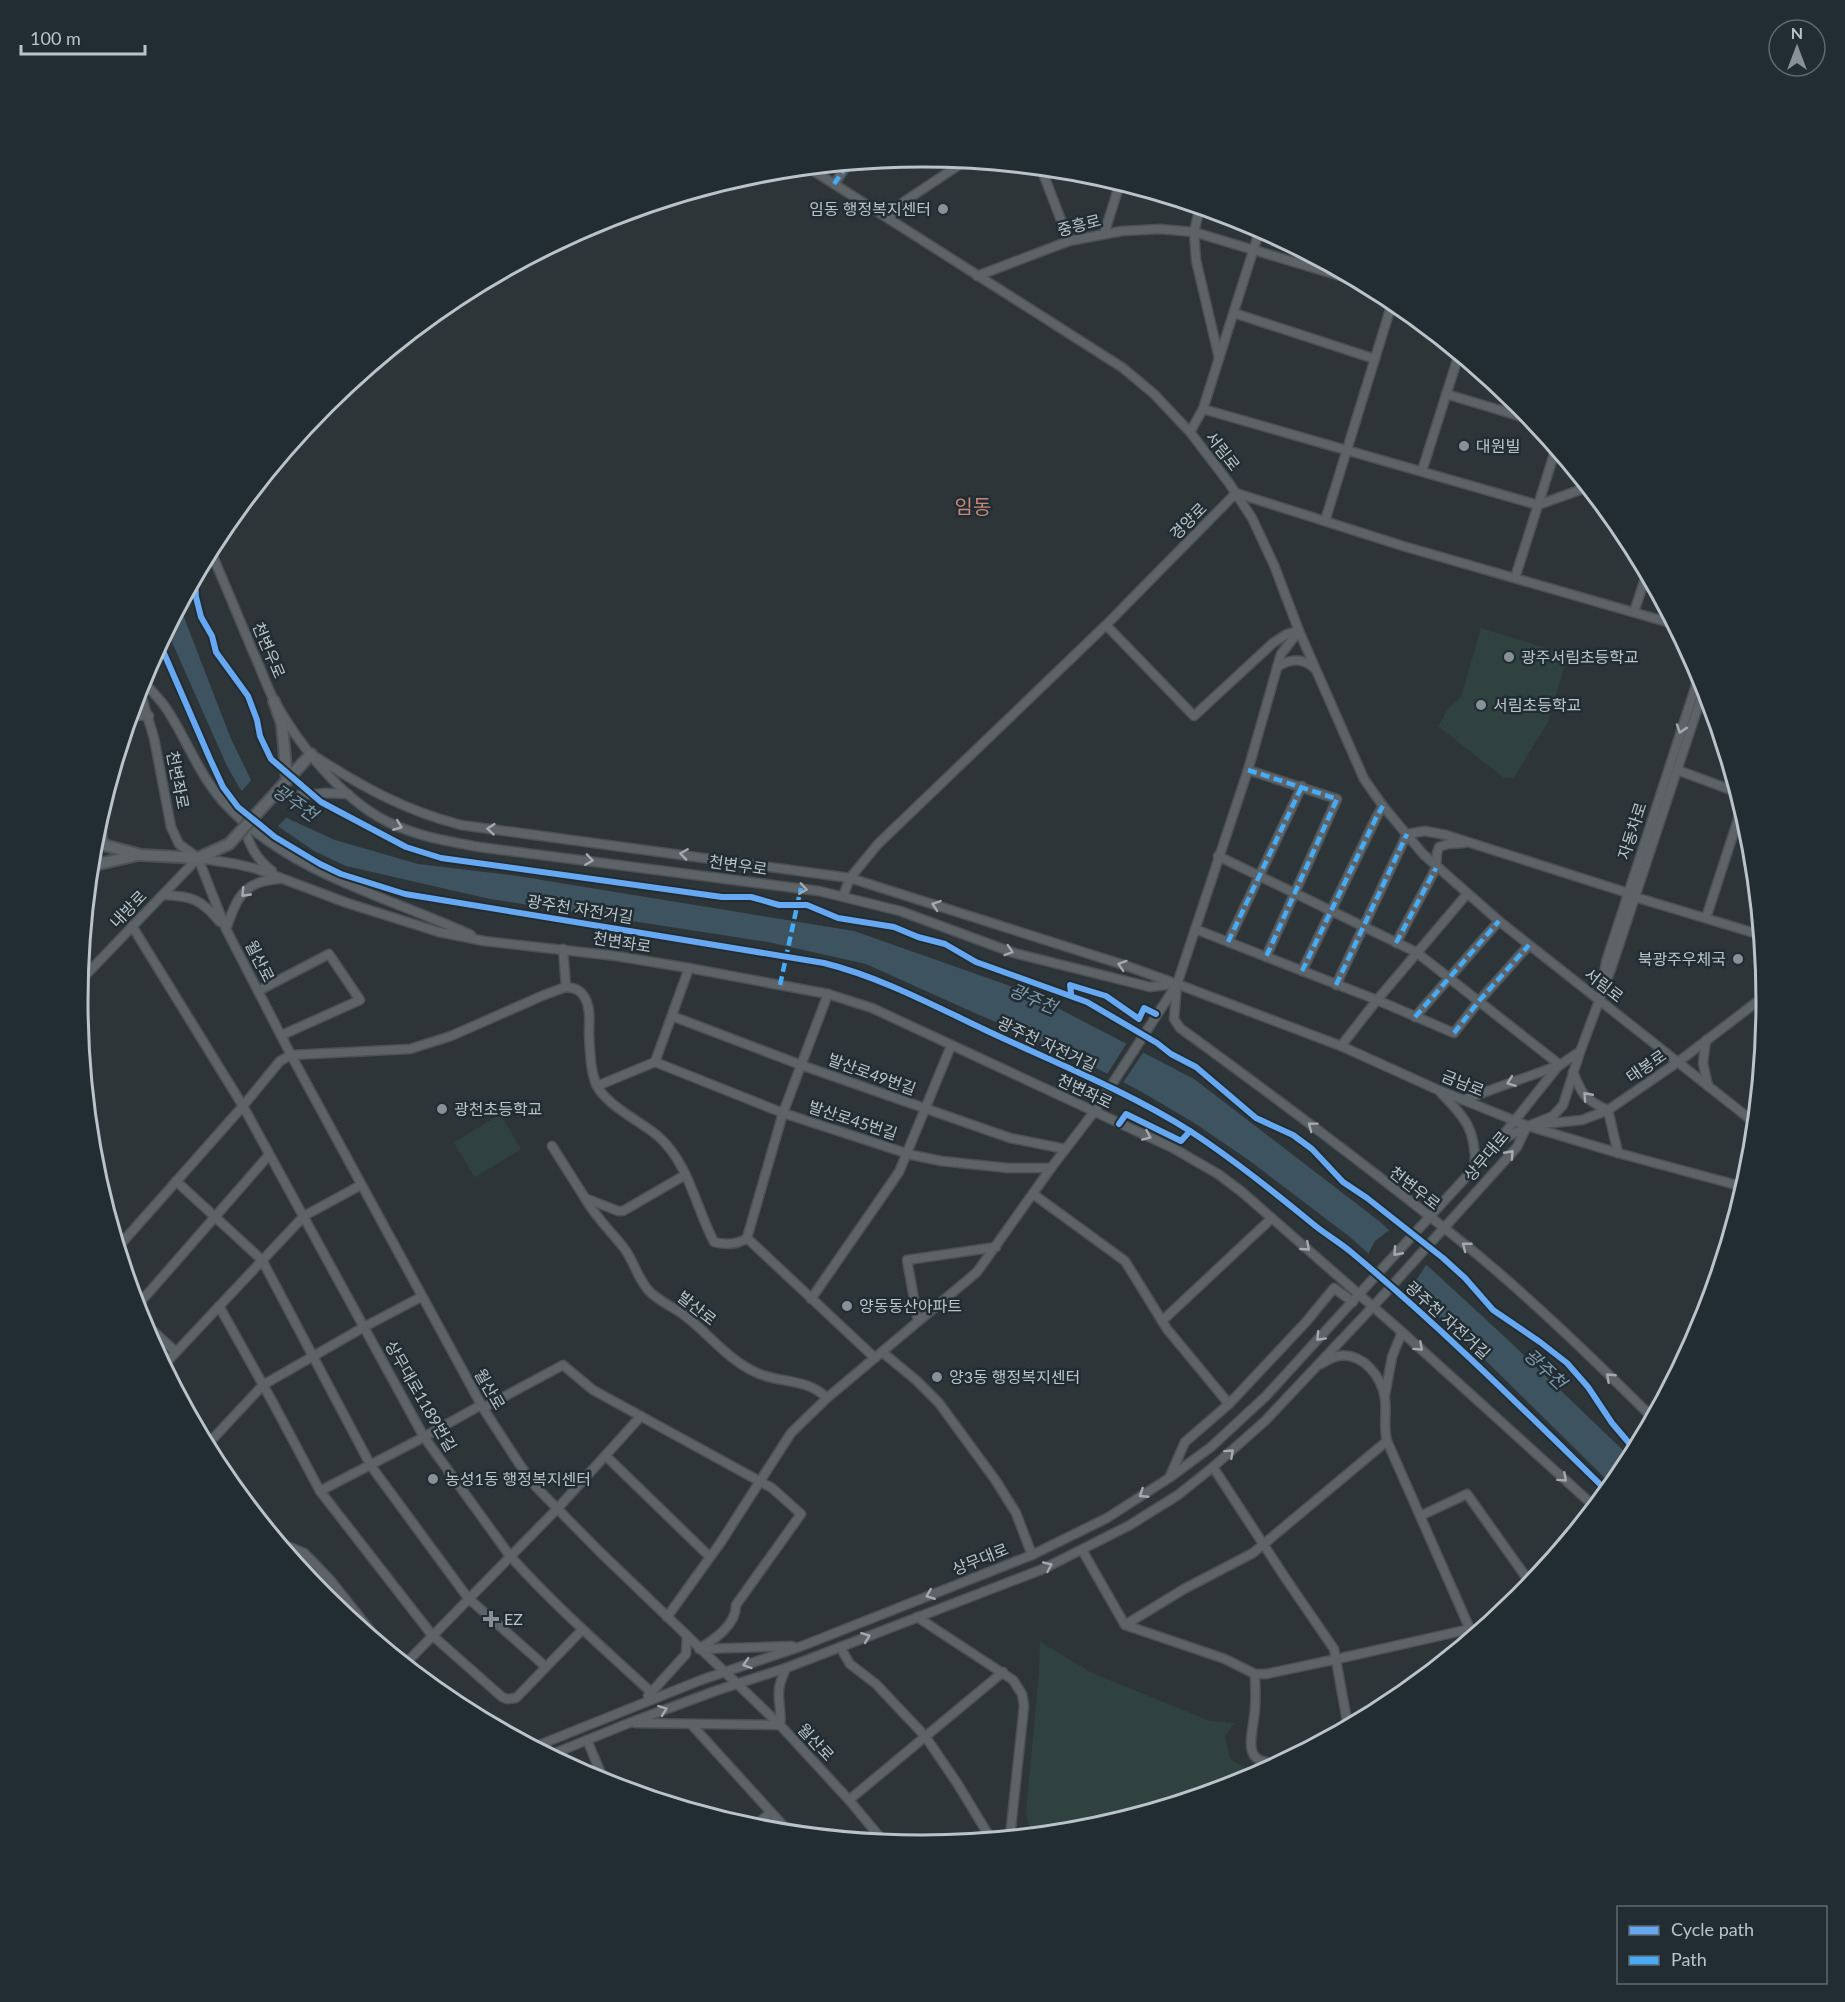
<svg xmlns="http://www.w3.org/2000/svg" width="1845" height="2002" font-family="Lato,'Noto Sans KR',sans-serif">
	<style>
		.green { fill: #2f423f }
		.water { fill: #3d535f }
		.pier { fill: #2e3539 }
		.lines { fill: none; stroke-linecap: round; stroke-linejoin: round }
		.minor-casing { stroke: #4c5154; stroke-width: 11 }
		.major-casing { stroke: #4c5256; stroke-width: 14 }
		.minor { stroke: #5e6367; stroke-width: 8 }
		.major { stroke: #606569; stroke-width: 10 }
		.major-bridge-casing { stroke: #4c5256; stroke-width: 14; stroke-linecap: butt }
		.major-bridge { stroke: #606569; stroke-width: 10 }
		.quiet { stroke: #46acf6; stroke-width: 4.5; stroke-dasharray: 9 4.5; stroke-linecap: butt }
		.cycleway-casing { stroke: #222d33; stroke-width: 10 }
		.cycleway { stroke: #66a8f1; stroke-width: 6 }
		.oneway { stroke: #a2abb0 }
		.poi-dot { fill: #889197; stroke: #222d33; stroke-width: 2 }
		.labels { text-anchor: middle; stroke-width: 5; stroke-linejoin: round; paint-order: stroke }
		.poi-label { font-size: 16px; fill: #b9c3c9; stroke: #222d33; text-anchor: start }
		.street-label { font-size: 16px; fill: #b9c3c9; stroke: #222d33 }
		.water-label { font-size: 18px; font-style: italic; fill: #7e98a8; stroke: #222d33 }
		.quarter-label { font-size: 20px; fill: #c88875; stroke: #222d33 }
		.rim { fill: none; stroke: #b9c3c9; stroke-width: 3 }
	</style>
	<rect width="100%" height="100%" fill="#2e3539"/>
	<!-- green -->
	<g class="green">
		<polygon points="1481,628 1568,655 1548,722 1514,777 1504,778 1438,726 1448,709 1461,697"/>
		<polygon points="500,1114 521,1149 475,1177 454,1143"/>
		<polygon points="1040,1642 1092,1673 1210,1721 1234,1723 1225,1736 1230,1759 1256,1776 1245,1781 1087,1829 1031,1835 1026,1812 1039,1673"/>
	</g>
	<!-- water -->
	<polygon class="water" points="180,607 231,739 251,780 263,798 276,811 291,820 335,840 418,864 511,875 854,931 1027,992 1194,1079 1379,1221 1507,1339 1631,1458 1624,1470 1612,1485 1469,1344 1350,1237 1250,1161 1196,1124 1142,1092 1062,1050 977,1014 866,964 768,942 490,899 346,866 314,851 256,811 239,787 227,766 167,631"/>
	<!-- pier -->
	<g class="pier">
		<polygon points="253,778 265,796 278,808 289,815 275,829 254,814 240,793"/>
		<polygon points="1128,1041 1145,1050 1122,1084 1106,1076"/>
		<polygon points="1392,1228 1428,1262 1417,1279 1404,1289 1367,1256 1375,1241"/>
	</g>
	<g class="lines">
		<defs>
			<g id="minor">
				<polyline points="809,168 1123,368 1154,394 1190,432 1229,483 1252,518 1274,565 1299,631 1364,779 1383,806 1423,854 1499,921 1755,1123"/>
				<polyline points="1041,168 1069,241"/>
				<polyline points="834,184 848,164"/>
				<polyline points="1200,207 1194,232 1196,260 1219,358"/>
				<polyline points="889,219 896,207 965,161"/>
				<polyline points="1104,234 1120,183"/>
				<polyline points="1287,243 1315,261 1319,268"/>
				<polyline points="977,276 1069,241 1122,231 1160,229 1194,232 1357,281"/>
				<polyline points="1234,313 1375,359"/>
				<polyline points="1446,394 1533,420"/>
				<polyline points="1203,409 1538,505 1588,487"/>
				<polyline points="1190,432 1203,409 1260,229"/>
				<polyline points="1422,471 1459,354"/>
				<polyline points="1325,521 1393,300"/>
				<path d="M210,550C225,584 239,618 253,652C261,668 266,686 275,702C300,746 341,798 386,821C415,836 447,841 479,847L819,891L900,911L1014,953L1150,987L1174,984"/>
				<polyline points="1515,578 1556,448"/>
				<polyline points="1634,612 1647,573"/>
				<polyline points="1106,625 1194,716 1273,643 1287,634 1298,631"/>
				<path d="M1277,667C1290,659 1302,657 1314,668"/>
				<path d="M142,680C150,689 159,698 166,708C188,741 200,779 229,808C294,875 389,897 471,935"/>
				<polyline points="139,688 154,738 171,827 179,844 198,858 236,864 257,869 347,903 439,932 484,941 616,956 689,968 828,994 872,1008 1173,1148 1218,1174 1242,1192 1402,1332 1595,1507"/>
				<polyline points="131,715 149,716"/>
				<path d="M311,754C361,786 403,810 461,825L850,878L1124,965L1177,984L1341,1046L1436,1089L1528,1126L1618,1153L1744,1187"/>
				<polyline points="1248,770 1337,799 1266,957"/>
				<polyline points="1677,770 1737,792"/>
				<polyline points="271,798 326,793 348,794"/>
				<polyline points="99,819 104,845"/>
				<path d="M244,827C250,846 256,859 272,871"/>
				<polyline points="1218,856 1416,952 1560,1065"/>
				<polyline points="198,858 226,929 291,1055 483,1408 520,1465 536,1487 599,1551 780,1725 849,1800 884,1842"/>
				<path d="M163,895C192,896 201,899 220,922"/>
				<polyline points="843,896 850,878 878,844 1106,625 1236,493 1403,546 1674,624"/>
				<polyline points="1635,897 1761,935"/>
				<polyline points="1706,918 1742,807"/>
				<path d="M132,926L243,1106L424,1437L510,1556C554,1605 603,1648 651,1692"/>
				<path d="M226,929C237,898 243,881 279,879"/>
				<polyline points="1195,929 1377,1000 1454,1033 1479,1001 1529,945"/>
				<polyline points="1228,942 1302,786"/>
				<polyline points="1396,943 1436,868 1437,853 1439,847 1448,844 1464,843"/>
				<path d="M563,949L566,987C575,988 581,990 585,998C591,1009 589,1023 589,1034C590,1051 590,1068 596,1084C605,1105 642,1122 659,1137C689,1164 696,1208 714,1242C726,1245 737,1245 747,1238"/>
				<polyline points="1302,971 1377,816 1383,806"/>
				<polyline points="1604,976 1606,962 1700,673"/>
				<polyline points="80,981 198,858"/>
				<path d="M1177,984L1174,1019L1180,1028C1279,1100 1378,1174 1473,1251C1536,1303 1595,1361 1653,1418"/>
				<polyline points="1336,985 1407,834 1425,831 1446,835 1628,893"/>
				<polyline points="258,991 329,954 360,1000 282,1035"/>
				<polyline points="672,1016 801,1065 1010,1138 1065,1149"/>
				<polyline points="1415,1017 1499,921"/>
				<polyline points="1706,1040 1703,1063 1708,1086"/>
				<polyline points="1341,1046 1377,1000 1467,894"/>
				<polyline points="655,1062 783,1113 912,1155 941,1161 1008,1168 1051,1168"/>
				<path d="M1573,1072C1582,1095 1585,1100 1608,1110L1618,1153"/>
				<polyline points="597,1086 655,1062 689,968"/>
				<path d="M1441,1093C1466,1118 1476,1130 1475,1168"/>
				<polyline points="1463,1100 1560,1065 1579,1052"/>
				<polyline points="1543,1124 1582,1120 1608,1110 1678,1062 1766,995"/>
				<polyline points="1500,1139 1559,1065"/>
				<polyline points="552,1146 585,1198 618,1211 623,1211 685,1175"/>
				<polyline points="176,1181 262,1260 371,1466 468,1598 546,1667"/>
				<polyline points="1033,1194 1125,1261 1167,1329 1229,1404"/>
				<path d="M585,1198C595,1217 611,1231 624,1248C634,1261 638,1280 650,1292C659,1301 673,1307 684,1315C708,1333 727,1359 755,1372C779,1384 806,1377 827,1398"/>
				<polyline points="747,1238 783,1113 828,994"/>
				<polyline points="747,1238 875,1358"/>
				<polyline points="119,1246 243,1106 280,1061 291,1055 410,1049 451,1036 544,995 566,987"/>
				<polyline points="811,1299 899,1172 951,1046"/>
				<polyline points="137,1306 269,1155"/>
				<polyline points="219,1306 272,1401 320,1491 432,1635 502,1697 507,1699 516,1698 582,1630"/>
				<polyline points="141,1320 176,1352"/>
				<polyline points="918,1321 907,1260 996,1247"/>
				<polyline points="1162,1321 1272,1218"/>
				<polyline points="882,1352 916,1380 939,1403 996,1481 1016,1513 1032,1555"/>
				<path d="M1321,1364C1326,1361 1332,1357 1338,1356C1363,1352 1382,1377 1385,1399C1387,1413 1383,1427 1387,1441L1473,1636"/>
				<polyline points="164,1365 304,1216 361,1185"/>
				<polyline points="1385,1395 1392,1357 1402,1332"/>
				<path d="M483,1408L563,1365L593,1390L772,1488L801,1514L736,1605C736,1625 715,1639 699,1649"/>
				<polyline points="207,1445 263,1385 364,1327 421,1297"/>
				<polyline points="606,1456 710,1557"/>
				<polyline points="1213,1467 1286,1579 1334,1649 1348,1726"/>
				<polyline points="1170,1476 1185,1442 1229,1404 1306,1322 1334,1288 1353,1302"/>
				<polyline points="320,1491 424,1437 481,1405"/>
				<polyline points="1420,1516 1467,1494 1531,1584"/>
				<polyline points="280,1543 304,1553 317,1566 331,1581 380,1643"/>
				<polyline points="1082,1550 1125,1625 1225,1659 1255,1674 1266,1674 1337,1659 1470,1629"/>
				<polyline points="667,1617 721,1542 791,1433 827,1398 977,1272 1051,1168 1094,1112 1177,984 1248,770 1281,654 1299,631"/>
				<polyline points="917,1617 1013,1680 1022,1694 1024,1706 1010,1837"/>
				<polyline points="1125,1625 1184,1589 1253,1553 1387,1441"/>
				<polyline points="840,1647 850,1664 876,1684 925,1736 957,1783 991,1839"/>
				<polyline points="700,1649 792,1646"/>
				<polyline points="405,1664 557,1509 641,1416"/>
				<path d="M1255,1674C1255,1685 1256,1697 1255,1708C1254,1734 1237,1767 1281,1762"/>
				<polyline points="648,1696 686,1654 687,1636"/>
				<path d="M635,1723L780,1725C782,1713 778,1703 779,1691C779,1683 783,1676 786,1668"/>
				<polyline points="691,1724 789,1832"/>
				<polyline points="587,1740 605,1783"/>
				<polyline points="534,1747 701,1680 802,1646 1032,1555 1107,1518 1169,1478 1211,1447 1266,1396 1498,1142 1528,1126 1553,1116 1563,1105 1580,1052 1612,966 1705,686"/>
				<polyline points="550,1755 629,1723 718,1690 786,1668 1043,1569 1130,1525 1178,1495 1213,1467 1265,1421 1379,1300 1517,1147 1527,1126"/>
				<polyline points="849,1800 1003,1672"/>
				<polyline points="753,1828 771,1812"/>
			</g>
			<g id="major">
				<polyline points="274,701 282,724 287,780"/>
				<polyline points="271,798 311,754"/>
				<polyline points="93,844 104,845 141,855 198,858 229,844"/>
				<polyline points="92,863 99,864 138,855"/>
			</g>
		</defs>
		<!-- minor casing -->
		<use href="#minor" class="minor-casing"/>
		<!-- major casing -->
		<use href="#major" class="major-casing"/>
		<!-- minor -->
		<use href="#minor" class="minor"/>
		<!-- major -->
		<use href="#major" class="major"/>
		<defs>
			<polyline id="major-bridge" points="229,844 271,798"/>
		</defs>
		<!-- major-bridge casing -->
		<use href="#major-bridge" class="major-bridge-casing"/>
		<!-- major-bridge -->
		<use href="#major-bridge" class="major-bridge"/>
		<!-- quiet -->
		<g class="quiet">
			<polyline points="960,160 962,163"/>
			<polyline points="834,184 848,164"/>
			<polyline points="1248,770 1337,799 1266,957"/>
			<polyline points="1228,942 1302,786"/>
			<polyline points="1396,943 1436,868"/>
			<polyline points="1302,971 1377,816 1383,806"/>
			<polyline points="780,985 801,888"/>
			<polyline points="1336,985 1407,834"/>
			<polyline points="1415,1017 1499,921"/>
			<polyline points="1454,1033 1479,1001 1529,945"/>
		</g>
		<defs>
			<g id="cycleway">
				<polyline points="195,580 196,597 201,617 212,636 216,652 248,696 257,720 260,736 271,759 321,802 406,847 441,858 722,897 751,897 779,905 807,905 838,918 894,927 918,937 945,944 976,962 1087,1002 1157,1043 1171,1054 1196,1067 1256,1118 1293,1135 1312,1149 1343,1182 1367,1198 1443,1258 1465,1278 1493,1310 1540,1342 1567,1363 1588,1387 1612,1423 1635,1450"/>
				<path d="M160,644L210,759L223,787L238,807L275,837L320,864L341,874L405,894L824,963C884,978 940,1009 996,1035C1061,1065 1130,1093 1190,1131C1233,1159 1273,1191 1313,1224C1325,1234 1339,1242 1351,1252C1441,1327 1524,1410 1607,1491"/>
				<polyline points="1071,993 1070,985 1106,996 1139,1019 1144,1008 1156,1014"/>
				<polyline points="1119,1124 1126,1114 1181,1141 1190,1131"/>
			</g>
		</defs>
		<!-- cycleway casing -->
		<use href="#cycleway" class="cycleway-casing"/>
		<!-- cycleway -->
		<use href="#cycleway" class="cycleway"/>
	</g>
	<!-- one-way arrows -->
	<defs><path id="oneway-chevron" d="M-2-3.5L2.5 0L-2 3.5" fill="none" stroke-width="1.6" stroke-linecap="round" stroke-linejoin="round" transform="scale(1.5)"/></defs>
	<g class="oneway">
		<use href="#oneway-chevron" transform="translate(1681 729) rotate(108)"/>
		<use href="#oneway-chevron" transform="translate(398 826) rotate(22)"/>
		<use href="#oneway-chevron" transform="translate(491 829) rotate(-175)"/>
		<use href="#oneway-chevron" transform="translate(684 854) rotate(-172)"/>
		<use href="#oneway-chevron" transform="translate(589 860) rotate(8)"/>
		<use href="#oneway-chevron" transform="translate(803 889) rotate(8)"/>
		<use href="#oneway-chevron" transform="translate(245 893) rotate(134)"/>
		<use href="#oneway-chevron" transform="translate(936 905) rotate(-161)"/>
		<use href="#oneway-chevron" transform="translate(1009 951) rotate(18)"/>
		<use href="#oneway-chevron" transform="translate(1122 965) rotate(-162)"/>
		<use href="#oneway-chevron" transform="translate(1511 1082) rotate(160)"/>
		<use href="#oneway-chevron" transform="translate(1587 1096) rotate(-132)"/>
		<use href="#oneway-chevron" transform="translate(1312 1126) rotate(-143)"/>
		<use href="#oneway-chevron" transform="translate(1147 1136) rotate(24)"/>
		<use href="#oneway-chevron" transform="translate(1510 1154) rotate(-48)"/>
		<use href="#oneway-chevron" transform="translate(1466 1246) rotate(-142)"/>
		<use href="#oneway-chevron" transform="translate(1306 1247) rotate(41)"/>
		<use href="#oneway-chevron" transform="translate(1397 1252) rotate(132)"/>
		<use href="#oneway-chevron" transform="translate(1320 1337) rotate(133)"/>
		<use href="#oneway-chevron" transform="translate(1419 1347) rotate(42)"/>
		<use href="#oneway-chevron" transform="translate(1610 1377) rotate(-137)"/>
		<use href="#oneway-chevron" transform="translate(1230 1453) rotate(-42)"/>
		<use href="#oneway-chevron" transform="translate(1563 1478) rotate(42)"/>
		<use href="#oneway-chevron" transform="translate(1143 1494) rotate(147)"/>
		<use href="#oneway-chevron" transform="translate(1048 1566) rotate(-24)"/>
		<use href="#oneway-chevron" transform="translate(930 1595) rotate(158)"/>
		<use href="#oneway-chevron" transform="translate(866 1637) rotate(-21)"/>
		<use href="#oneway-chevron" transform="translate(747 1664) rotate(162)"/>
		<use href="#oneway-chevron" transform="translate(663 1710) rotate(-20)"/>
	</g>
	<!-- markers -->
	<g class="poi-dot">
		<circle cx="943" cy="209" r="6"/>
		<circle cx="1464" cy="446" r="6"/>
		<circle cx="1509" cy="657" r="6"/>
		<circle cx="1481" cy="705" r="6"/>
		<circle cx="1738" cy="959" r="6"/>
		<circle cx="442" cy="1109" r="6"/>
		<circle cx="847" cy="1306" r="6"/>
		<circle cx="937" cy="1377" r="6"/>
		<circle cx="433" cy="1479" r="6"/>
		<path d="M488 1610h6v6h6v6h-6v6h-6v-6h-6v-6h6z"/>
	</g>
	<g class="labels">
		<!-- poi labels -->
		<g class="poi-label">
			<text x="931" y="215" text-anchor="end">임동 행정복지센터</text>
			<text x="1476" y="452">대원빌</text>
			<text x="1521" y="663">광주서림초등학교</text>
			<text x="1493" y="711">서림초등학교</text>
			<text x="1726" y="965" text-anchor="end">북광주우체국</text>
			<text x="454" y="1115">광천초등학교</text>
			<text x="859" y="1312">양동동산아파트</text>
			<text x="949" y="1383">양3동 행정복지센터</text>
			<text x="445" y="1485">농성1동 행정복지센터</text>
			<text x="504" y="1625">EZ</text>
		</g>
		<!-- street labels -->
		<g class="street-label">
			<text transform="translate(1079 225) rotate(-14)" y="6">중흥로</text>
			<text transform="translate(1223 451) rotate(52)" y="6">서림로</text>
			<text transform="translate(1188 521) rotate(-45)" y="6">경양로</text>
			<text transform="translate(269 650) rotate(67)" y="6">천변우로</text>
			<text transform="translate(178 780) rotate(79)" y="6">천변좌로</text>
			<text transform="translate(1632 831) rotate(-72)" y="6">자동차로</text>
			<text transform="translate(738 865) rotate(8)" y="6">천변우로</text>
			<text transform="translate(128 909) rotate(-46)" y="6">내방로</text>
			<text transform="translate(580 909) rotate(9)" y="6">광주천 자전거길</text>
			<text transform="translate(622 942) rotate(9)" y="6">천변좌로</text>
			<text transform="translate(260 961) rotate(63)" y="6">월산로</text>
			<text transform="translate(1604 985) rotate(38)" y="6">서림로</text>
			<text transform="translate(1047 1044) rotate(25)" y="6">광주천 자전거길</text>
			<text transform="translate(1646 1066) rotate(-35)" y="6">태봉로</text>
			<text transform="translate(872 1074) rotate(20)" y="6">발산로49번길</text>
			<text transform="translate(1463 1083) rotate(22)" y="6">금남로</text>
			<text transform="translate(1085 1091) rotate(25)" y="6">천변좌로</text>
			<text transform="translate(853 1120) rotate(18)" y="6">발산로45번길</text>
			<text transform="translate(1486 1156) rotate(-50)" y="6">상무대로</text>
			<text transform="translate(1415 1188) rotate(38)" y="6">천변우로</text>
			<text transform="translate(697 1308) rotate(38)" y="6">발산로</text>
			<text transform="translate(1448 1320) rotate(42)" y="6">광주천 자전거길</text>
			<text transform="translate(490 1389) rotate(60)" y="6">월산로</text>
			<text transform="translate(421 1396) rotate(60)" y="6">상무대로1189번길</text>
			<text transform="translate(980 1559) rotate(-22)" y="6">상무대로</text>
			<text transform="translate(816 1742) rotate(47)" y="6">월산로</text>
		</g>
		<!-- water labels -->
		<g class="water-label">
			<text transform="translate(295 803) rotate(35)" y="6">광주천</text>
			<text transform="translate(1033 999) rotate(23)" y="6">광주천</text>
			<text transform="translate(1545 1369) rotate(43)" y="6">광주천</text>
		</g>
		<!-- quarter labels -->
		<g class="quarter-label">
			<text x="973" y="514">임동</text>
		</g>
	</g>
	<!-- crop -->
	<path d="M0 0H1845V2002H0ZM88 1001a834 834 0 1 1 1668 0a834 834 0 1 1-1668 0Z" fill="#222d33" fill-rule="evenodd"/>
	<path class="rim" d="M88 1001a834 834 0 1 1 1668 0a834 834 0 1 1-1668 0Z"/>
	<!-- legend -->
	<rect x="1617" y="1906" width="210" height="78" fill="#222d33" stroke="#5e696f" stroke-width="1.5"/>
	<rect x="1629" y="1926" width="30" height="9" fill="#66a8f1" stroke="#5e696f" stroke-width="1.5"/>
	<text x="1671" y="1936" font-size="18" fill="#b9c3c9">Cycle path</text>
	<rect x="1629" y="1956" width="30" height="9" fill="#46acf6" stroke="#5e696f" stroke-width="1.5"/>
	<text x="1671" y="1966" font-size="18" fill="#b9c3c9">Path</text>
	<!-- north arrow -->
	<g transform="translate(1797 48)"><circle r="28" fill="#222d33" stroke="#5e696f" stroke-width="1.5"/>
	<path d="M0-4.5L10 22L0 15L-10 22Z" fill="#889197"/>
	<text y="-9" font-size="16" font-weight="bold" text-anchor="middle" fill="#b9c3c9">N</text>
	</g>
	<!-- scale -->
	<path d="M21 45v9h124v-9" fill="none" stroke="#b9c3c9" stroke-width="3"/>
	<text x="30" y="45" font-size="18" fill="#b9c3c9" stroke="#222d33" stroke-width="4.5" paint-order="stroke">100 m</text>
</svg>
